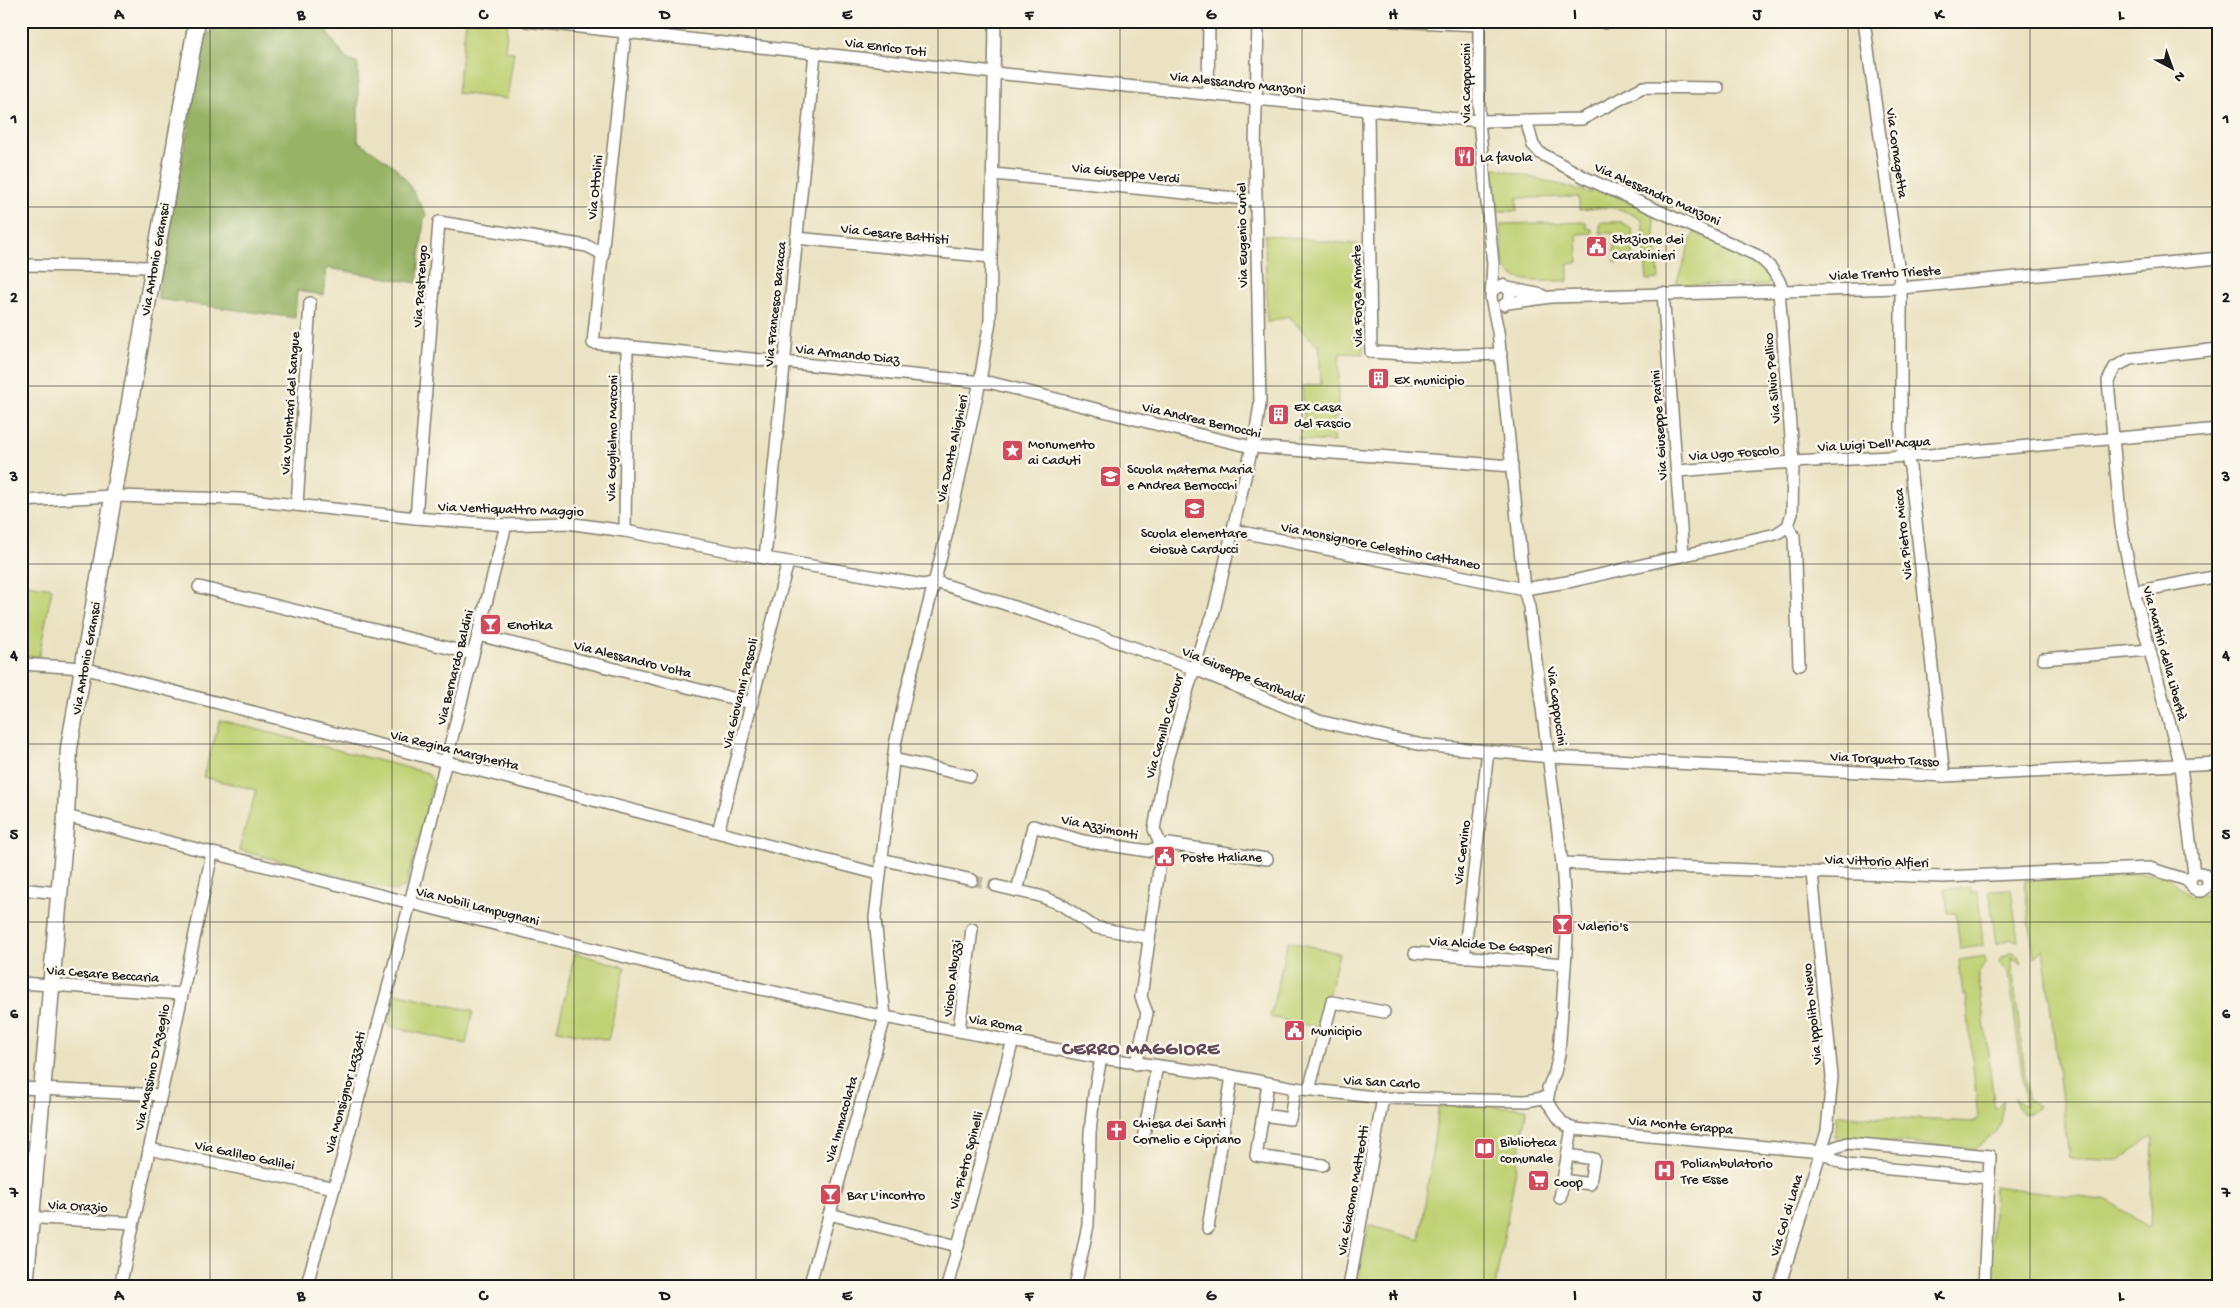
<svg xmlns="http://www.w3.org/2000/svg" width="2240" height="1308" font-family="'Gochi Hand',sans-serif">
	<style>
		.green { fill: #c0d174; stroke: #6e7648 }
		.forest { fill: #98b366; stroke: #5a6841 }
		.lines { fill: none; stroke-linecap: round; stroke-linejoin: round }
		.street-tunnel { stroke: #c1baa0; stroke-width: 11; stroke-dasharray: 11 5.5; stroke-linecap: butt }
		.street-casing { stroke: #837f6e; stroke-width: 14 }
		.secondary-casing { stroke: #837f6e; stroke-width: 19 }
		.street { stroke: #fff; stroke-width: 11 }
		.secondary { stroke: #fff; stroke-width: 16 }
		.grid { fill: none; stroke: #1c1c1c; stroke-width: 1; stroke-opacity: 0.55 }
		.labels { text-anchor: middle; stroke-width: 5; stroke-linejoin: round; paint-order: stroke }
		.street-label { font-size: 14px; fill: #1c1c1c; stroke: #fbf7ec }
		.poi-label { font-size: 14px; fill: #1c1c1c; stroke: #fbf7ec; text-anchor: start }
		.district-label { font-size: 19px; font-weight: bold; letter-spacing: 1px; fill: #61485a; stroke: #fbf7ec }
		.neatline { fill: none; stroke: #1c1c1c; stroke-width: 2 }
		.grid-label { font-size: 16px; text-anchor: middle; font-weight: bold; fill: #1c1c1c }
	</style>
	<rect width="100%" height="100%" fill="#fbf7ec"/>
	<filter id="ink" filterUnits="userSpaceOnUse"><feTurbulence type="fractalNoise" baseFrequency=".02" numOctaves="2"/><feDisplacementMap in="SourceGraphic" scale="10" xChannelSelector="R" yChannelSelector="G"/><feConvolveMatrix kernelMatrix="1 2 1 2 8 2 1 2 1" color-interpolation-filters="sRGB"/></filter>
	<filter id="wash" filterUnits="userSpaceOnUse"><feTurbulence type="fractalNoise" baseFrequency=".0096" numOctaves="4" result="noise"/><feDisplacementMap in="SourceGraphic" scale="20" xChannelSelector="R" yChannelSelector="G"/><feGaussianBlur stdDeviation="1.12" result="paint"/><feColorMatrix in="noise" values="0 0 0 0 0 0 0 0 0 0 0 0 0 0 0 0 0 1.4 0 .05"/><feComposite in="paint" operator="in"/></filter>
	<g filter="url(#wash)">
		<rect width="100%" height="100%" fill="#eae2c1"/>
		<!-- green -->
		<g class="green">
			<polygon points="466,21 508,22 505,51 514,52 507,99 457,93"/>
			<path d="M1492,167L1591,193V186L1653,212L1659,279L1647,280L1642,220C1615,204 1609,207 1579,210V197L1517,198V211H1498Z"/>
			<path d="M1586,222V228L1592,229V233L1577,234L1578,263L1568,264V281C1550,280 1510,287 1504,264C1501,252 1502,237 1501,224Z"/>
			<polygon points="1600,222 1622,222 1632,230 1633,257 1632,260 1615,263 1613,233 1600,233"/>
			<path d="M1694,232C1719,245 1755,256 1770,280L1767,286L1676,284Z"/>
			<polygon points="1265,235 1363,245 1363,354 1340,353 1337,417 1330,425 1334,442 1298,440 1304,415 1302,386 1321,384 1319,346 1287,316 1267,323"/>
			<polygon points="21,583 52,588 39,657 21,655"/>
			<polygon points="220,720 428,773 433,782 406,886 395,891 239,850 256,790 203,777"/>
			<polygon points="2164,873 2190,896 2209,895 2219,962 2219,1287 1990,1287 1994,1186 2109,1201 2146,1226 2150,1226 2153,1138 2148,1138 2119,1161 2069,1158 2043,948 2034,958 2024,880"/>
			<polygon points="1971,887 1971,892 1978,891 1983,946 1960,949 1956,913 1948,913 1945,889"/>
			<polygon points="2011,889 2018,941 2011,939 1996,944 1989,890"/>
			<polygon points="1288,941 1339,953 1320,1028 1270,1017"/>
			<path d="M2012,952L2019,957L2022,964L2011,957L2028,1099L2039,1107L2030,1114C2020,1115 2017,1107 2015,1098L2026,1106L2009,972L1999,962L2001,957Z"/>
			<polygon points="575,953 625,967 608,1040 557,1030"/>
			<path d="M1985,956L1986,964L1978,974L1995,1110L2003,1100C2004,1126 1996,1135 1975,1149L1835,1137L1836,1115L1974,1122L1978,1119L1966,995H1963L1959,960Z"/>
			<polygon points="396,993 473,1011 466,1044 388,1026"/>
			<polygon points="1439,1104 1527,1108 1495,1287 1356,1287 1369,1225 1420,1240"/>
		</g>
		<!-- forest -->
		<polygon class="forest" points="264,21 327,21 327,32 346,59 358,64 358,141 394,166 407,181 427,216 424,219 417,283 327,268 324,295 297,291 295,318 157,299 204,37 220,25"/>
	</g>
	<g filter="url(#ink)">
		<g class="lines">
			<!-- street-tunnel -->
			<polyline class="street-tunnel" points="972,880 996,886"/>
			<defs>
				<g id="street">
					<polyline points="526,21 994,73 1479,121 1582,119 1643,87 1718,88"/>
					<polyline points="1393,21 1479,25"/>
					<polyline points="1479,21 1479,121 1493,264 1491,298 1498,331 1524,589 1529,607 1562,863 1567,937 1559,1054 1555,1072 1548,1088"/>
					<polyline points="1864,21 1901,288 1901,445 1910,467 1944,776"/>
					<polyline points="1605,23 1605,21"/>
					<polyline points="625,34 593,343 992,383 1183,431 1252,447 1512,466"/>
					<polyline points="1208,94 1209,21"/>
					<polyline points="1368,110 1371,352 1439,356 1501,354"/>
					<path d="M1526,120L1533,145L1540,153L1588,179L1756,255C1770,265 1777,274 1783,290"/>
					<polyline points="993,174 1256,200"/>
					<polyline points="796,238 991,257"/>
					<polyline points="21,265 152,267"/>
					<polyline points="1508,288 1542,295"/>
					<polyline points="1493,290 1502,285 1510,290 1510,300 1504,305"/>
					<polyline points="1663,293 1683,555"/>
					<polyline points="1508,303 1551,297 1901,288 2219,258"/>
					<polyline points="1677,471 1793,462 1779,291"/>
					<polyline points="21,501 112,496 240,499 416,518 506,525 567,523 625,531 765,558 923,585 936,582 1055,620 1195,669 1319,721 1422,745 1550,757 1944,776 2219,763"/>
					<polyline points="297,505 310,303"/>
					<polyline points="416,518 439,222 587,246 603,254"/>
					<polyline points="1788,526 1794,536 1799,665"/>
					<polyline points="1232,530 1524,589 1573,581 1776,534 1788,526 1792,513 1793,462 1929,455 2219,429"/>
					<polyline points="625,531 627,346"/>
					<polyline points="765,558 815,53"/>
					<polyline points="199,587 473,654"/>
					<polyline points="2134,592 2219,576"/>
					<polyline points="478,635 752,703"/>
					<polyline points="2043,659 2149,650"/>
					<polyline points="21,664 83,668 879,874"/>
					<polyline points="893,759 970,776"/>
					<polyline points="66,816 677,970 885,1017 1101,1058 1232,1076 1295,1088 1383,1098 1526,1101 1548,1097 1550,1084"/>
					<polyline points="718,832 788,562"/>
					<polyline points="881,859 972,880"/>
					<polyline points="1562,863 1943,877 2149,868 2190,881"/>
					<circle cx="2199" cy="882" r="9"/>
					<polyline points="2194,874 2181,766 2134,592 2121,526 2108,381 2115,367 2130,359 2219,349"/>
					<polyline points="996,886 1040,896 1062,905 1094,927 1149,938"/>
					<polyline points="21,889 59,893"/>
					<polyline points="1017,891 1033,826 1083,841 1148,851 1169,844 1267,859"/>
					<polyline points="1415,953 1565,964"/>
					<polyline points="1464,957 1488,751"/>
					<polyline points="21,983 182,994"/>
					<polyline points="959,1030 972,929"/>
					<polyline points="1136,1064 1147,1013 1141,997 1162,848 1154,829 1167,759 1204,635 1213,615 1256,430 1260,404 1255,150 1258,21"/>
					<polyline points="1268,1084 1256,1156 1323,1165"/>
					<polyline points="21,1088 161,1095"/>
					<polyline points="1309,1090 1332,1002 1384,1012"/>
					<path d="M1544,1099C1556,1109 1557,1124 1574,1129L1821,1152L1848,1143L1990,1156L1984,1287"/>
					<polyline points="1263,1115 1290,1119 1295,1088"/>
					<polyline points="1143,1139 1157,1066"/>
					<polyline points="149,1149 334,1188"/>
					<polyline points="1821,1152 1846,1165 1989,1178"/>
					<polyline points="1563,1180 1590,1184 1594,1159 1567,1155"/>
					<polyline points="1560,1198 1572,1128"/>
					<polyline points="829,1214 958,1246"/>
					<polyline points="21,1217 133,1223"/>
					<polyline points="1208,1228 1232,1076"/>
					<polyline points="120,1287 212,854"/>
					<path d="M306,1287C379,1035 441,779 506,525"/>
					<polyline points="809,1287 885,1017 875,918 895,745 907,689 951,517 980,381 990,321 995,21"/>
					<polyline points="947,1287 1013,1040"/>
					<polyline points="1075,1287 1088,1225 1090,1133 1094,1094 1101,1058"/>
					<polyline points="1349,1287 1383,1098"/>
					<polyline points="1779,1287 1827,1131 1832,1077 1812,873"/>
				</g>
				<polyline id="secondary" points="25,1287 66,816 69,748 197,21"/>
			</defs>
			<!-- street casing -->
			<use href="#street" class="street-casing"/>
			<!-- secondary casing -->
			<use href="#secondary" class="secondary-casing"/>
			<!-- street -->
			<use href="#street" class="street"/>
			<!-- secondary -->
			<use href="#secondary" class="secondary"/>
		</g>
	</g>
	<!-- grid -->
	<path class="grid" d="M210,21V1287M392,21V1287M574,21V1287M756,21V1287M938,21V1287M1120,21V1287M1302,21V1287M1484,21V1287M1666,21V1287M1848,21V1287M2030,21V1287M21,207H2219M21,386H2219M21,564H2219M21,744H2219M21,922H2219M21,1102H2219"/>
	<!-- icons -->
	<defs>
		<symbol id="restaurant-square" viewBox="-11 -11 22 22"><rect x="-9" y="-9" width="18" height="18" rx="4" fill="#d1495b" stroke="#fbf7ec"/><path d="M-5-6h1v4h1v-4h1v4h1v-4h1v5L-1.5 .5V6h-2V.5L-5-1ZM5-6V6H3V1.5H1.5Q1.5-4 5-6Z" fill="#fff"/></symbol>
		<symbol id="civic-square" viewBox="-11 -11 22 22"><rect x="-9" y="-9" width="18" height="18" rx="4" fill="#d1495b" stroke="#fbf7ec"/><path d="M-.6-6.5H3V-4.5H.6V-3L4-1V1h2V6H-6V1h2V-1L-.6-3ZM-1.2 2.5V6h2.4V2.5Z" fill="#fff"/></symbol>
		<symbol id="building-square" viewBox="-11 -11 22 22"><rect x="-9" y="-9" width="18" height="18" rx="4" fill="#d1495b" stroke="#fbf7ec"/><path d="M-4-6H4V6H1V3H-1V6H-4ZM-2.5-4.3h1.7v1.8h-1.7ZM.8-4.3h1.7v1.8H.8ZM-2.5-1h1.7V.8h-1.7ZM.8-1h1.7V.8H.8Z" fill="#fff"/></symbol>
		<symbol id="sight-square" viewBox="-11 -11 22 22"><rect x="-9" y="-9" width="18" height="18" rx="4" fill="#d1495b" stroke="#fbf7ec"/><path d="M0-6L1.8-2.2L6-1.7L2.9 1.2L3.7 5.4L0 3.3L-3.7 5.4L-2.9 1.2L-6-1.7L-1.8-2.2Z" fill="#fff"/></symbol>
		<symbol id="school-square" viewBox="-11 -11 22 22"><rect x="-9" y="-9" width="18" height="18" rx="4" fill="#d1495b" stroke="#fbf7ec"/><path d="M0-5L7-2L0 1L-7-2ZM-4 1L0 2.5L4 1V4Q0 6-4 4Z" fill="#fff"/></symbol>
		<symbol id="bar-square" viewBox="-11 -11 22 22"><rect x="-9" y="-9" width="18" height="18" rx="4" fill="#d1495b" stroke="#fbf7ec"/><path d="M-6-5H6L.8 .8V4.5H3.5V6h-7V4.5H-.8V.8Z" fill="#fff"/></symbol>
		<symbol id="church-square" viewBox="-11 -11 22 22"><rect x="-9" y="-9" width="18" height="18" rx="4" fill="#d1495b" stroke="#fbf7ec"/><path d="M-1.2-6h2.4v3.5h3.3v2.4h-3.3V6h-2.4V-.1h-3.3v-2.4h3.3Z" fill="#fff"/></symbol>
		<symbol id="library-square" viewBox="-11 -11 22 22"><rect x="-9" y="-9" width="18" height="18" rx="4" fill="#d1495b" stroke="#fbf7ec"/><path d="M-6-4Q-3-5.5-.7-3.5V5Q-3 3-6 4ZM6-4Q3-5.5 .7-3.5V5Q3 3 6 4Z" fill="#fff"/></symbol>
		<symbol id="hospital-square" viewBox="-11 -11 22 22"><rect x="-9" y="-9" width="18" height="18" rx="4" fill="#d1495b" stroke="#fbf7ec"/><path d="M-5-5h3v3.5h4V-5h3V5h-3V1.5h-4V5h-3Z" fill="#fff"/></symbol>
		<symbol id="supermarket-square" viewBox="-11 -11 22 22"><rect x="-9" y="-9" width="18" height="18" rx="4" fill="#d1495b" stroke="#fbf7ec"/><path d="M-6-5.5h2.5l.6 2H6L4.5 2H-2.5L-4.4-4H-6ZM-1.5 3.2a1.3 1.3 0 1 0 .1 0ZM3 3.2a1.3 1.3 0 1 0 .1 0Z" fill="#fff"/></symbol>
	</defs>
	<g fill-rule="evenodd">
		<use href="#restaurant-square" x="1452" y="144" width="25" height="25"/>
		<use href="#civic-square" x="1584" y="234" width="25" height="25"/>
		<use href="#building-square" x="1366" y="366" width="25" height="25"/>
		<use href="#building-square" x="1266" y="402" width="25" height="25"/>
		<use href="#sight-square" x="1000" y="438" width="25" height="25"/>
		<use href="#school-square" x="1098" y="464" width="25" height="25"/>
		<use href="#school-square" x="1182" y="496" width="25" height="25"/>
		<use href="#bar-square" x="478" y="612" width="25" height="25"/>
		<use href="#civic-square" x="1152" y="844" width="25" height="25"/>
		<use href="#bar-square" x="1550" y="912" width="25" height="25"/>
		<use href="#civic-square" x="1282" y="1018" width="25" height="25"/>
		<use href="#church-square" x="1104" y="1118" width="25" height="25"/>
		<use href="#library-square" x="1472" y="1136" width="25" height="25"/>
		<use href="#hospital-square" x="1652" y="1158" width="25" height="25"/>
		<use href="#supermarket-square" x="1526" y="1168" width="25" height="25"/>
		<use href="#bar-square" x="818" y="1182" width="25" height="25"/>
	</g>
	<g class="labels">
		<!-- street labels -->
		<g class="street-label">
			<text transform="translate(886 46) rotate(7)" y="5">Via Enrico Toti</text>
			<text transform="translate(1238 82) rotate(6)" y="5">Via Alessandro Manzoni</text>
			<text transform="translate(1465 83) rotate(-90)" y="5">Via Cappuccini</text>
			<text transform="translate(1898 153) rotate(82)" y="5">Via Cornagetta</text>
			<text transform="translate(1126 172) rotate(6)" y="5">Via Giuseppe Verdi</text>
			<text transform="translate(594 187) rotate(-84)" y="5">Via Ottolini</text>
			<text transform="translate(1658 193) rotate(24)" y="5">Via Alessandro Manzoni</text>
			<text transform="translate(895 233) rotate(6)" y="5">Via Cesare Battisti</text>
			<text transform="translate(1241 235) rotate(-91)" y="5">Via Eugenio Curiel</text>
			<text transform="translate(154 259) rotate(-80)" y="5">Via Antonio Gramsci</text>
			<text transform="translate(1885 272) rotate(-3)" y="5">Viale Trento Trieste</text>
			<text transform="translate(419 286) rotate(-86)" y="5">Via Pastrengo</text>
			<text transform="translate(1356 296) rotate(-91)" y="5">Via Forze Armate</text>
			<text transform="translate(774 304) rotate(-84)" y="5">Via Francesco Baracca</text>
			<text transform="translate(848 353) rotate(6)" y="5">Via Armando Diaz</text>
			<text transform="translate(1771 378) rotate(-95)" y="5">Via Silvio Pellico</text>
			<text transform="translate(289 403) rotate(-86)" y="5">Via Volontari del Sangue</text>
			<text transform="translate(1202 419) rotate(13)" y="5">Via Andrea Bernocchi</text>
			<text transform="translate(1658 425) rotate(-94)" y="5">Via Giuseppe Parini</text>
			<text transform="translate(611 438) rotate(-89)" y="5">Via Guglielmo Marconi</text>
			<text transform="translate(1874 443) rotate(-3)" y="5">Via Luigi Dell'Acqua</text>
			<text transform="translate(951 448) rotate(-78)" y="5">Via Dante Alighieri</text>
			<text transform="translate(1734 452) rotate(-4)" y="5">Via Ugo Foscolo</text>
			<text transform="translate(511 508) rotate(2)" y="5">Via Ventiquattro Maggio</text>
			<text transform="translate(1902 534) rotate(-96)" y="5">Via Pietro Micca</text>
			<text transform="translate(1381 545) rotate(11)" y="5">Via Monsignore Celestino Cattaneo</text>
			<text transform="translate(2166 653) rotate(75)" y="5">Via Martiri della Libertà</text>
			<text transform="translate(85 658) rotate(-80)" y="5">Via Antonio Gramsci</text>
			<text transform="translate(633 658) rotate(14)" y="5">Via Alessandro Volta</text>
			<text transform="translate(454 667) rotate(-76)" y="5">Via Bernardo Baldini</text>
			<text transform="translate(1244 674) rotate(22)" y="5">Via Giuseppe Garibaldi</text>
			<text transform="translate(739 693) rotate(-76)" y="5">Via Giovanni Pascoli</text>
			<text transform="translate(1558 706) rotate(82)" y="5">Via Cappuccini</text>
			<text transform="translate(1163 726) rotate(-74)" y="5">Via Camillo Cavour</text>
			<text transform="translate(455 749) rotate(14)" y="5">Via Regina Margherita</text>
			<text transform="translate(1885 758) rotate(3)" y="5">Via Torquato Tasso</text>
			<text transform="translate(1100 826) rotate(12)" y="5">Via Azzimonti</text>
			<text transform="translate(1461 852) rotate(-83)" y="5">Via Cervino</text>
			<text transform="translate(1877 860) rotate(2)" y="5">Via Vittorio Alfieri</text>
			<text transform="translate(478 905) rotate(14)" y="5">Via Nobili Lampugnani</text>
			<text transform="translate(1491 944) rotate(4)" y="5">Via Alcide De Gasperi</text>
			<text transform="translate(103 973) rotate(4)" y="5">Via Cesare Beccaria</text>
			<text transform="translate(951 978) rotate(-83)" y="5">Vicolo Albuzzi</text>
			<text transform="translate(1811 1014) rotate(-96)" y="5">Via Ippolito Nievo</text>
			<text transform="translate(996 1022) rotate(10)" y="5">Via Roma</text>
			<text transform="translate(151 1067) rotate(-78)" y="5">Via Massimo D'Azeglio</text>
			<text transform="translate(1382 1081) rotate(3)" y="5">Via San Carlo</text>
			<text transform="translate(344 1092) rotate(-75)" y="5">Via Monsignor Lazzati</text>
			<text transform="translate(840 1119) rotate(-74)" y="5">Via Immacolata</text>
			<text transform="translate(1681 1124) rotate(5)" y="5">Via Monte Grappa</text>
			<text transform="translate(245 1154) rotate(12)" y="5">Via Galileo Galilei</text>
			<text transform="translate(965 1160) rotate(-75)" y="5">Via Pietro Spinelli</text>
			<text transform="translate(1352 1190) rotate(-80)" y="5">Via Giacomo Matteotti</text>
			<text transform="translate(78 1205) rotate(3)" y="5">Via Orazio</text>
			<text transform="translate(1785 1215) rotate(-73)" y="5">Via Col di Lana</text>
		</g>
		<!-- poi labels -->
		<g class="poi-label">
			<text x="1480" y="161">La favola</text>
			<text x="1612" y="243">Stazione dei<tspan x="1612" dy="16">Carabinieri</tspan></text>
			<text x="1394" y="384">Ex municipio</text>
			<text x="1294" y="411">Ex Casa<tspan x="1294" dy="16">del Fascio</tspan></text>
			<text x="1028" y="448">Monumento<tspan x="1028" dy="16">ai Caduti</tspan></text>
			<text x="1127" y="473">Scuola materna Maria<tspan x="1127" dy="16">e Andrea Bernocchi</tspan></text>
			<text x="1194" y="537" text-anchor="middle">Scuola elementare<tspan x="1194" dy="16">Giosuè Carducci</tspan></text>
			<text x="507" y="629">Enotika</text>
			<text x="1181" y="861">Poste Italiane</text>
			<text x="1578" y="930">Valerio's</text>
			<text x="1311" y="1035">Municipio</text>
			<text x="1133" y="1127">Chiesa dei Santi<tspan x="1133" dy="16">Cornelio e Cipriano</tspan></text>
			<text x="1500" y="1146">Biblioteca<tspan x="1500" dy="16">comunale</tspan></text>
			<text x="1681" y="1167">Poliambulatorio<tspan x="1681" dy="16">Tre Esse</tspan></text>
			<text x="1554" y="1186">Coop</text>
			<text x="847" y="1199">Bar L'incontro</text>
		</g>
		<!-- district labels -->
		<g class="district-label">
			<text x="1141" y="1054">CERRO MAGGIORE</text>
		</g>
	</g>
	<!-- margin -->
	<rect width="2240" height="1308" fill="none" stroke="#fbf7ec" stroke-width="55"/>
	<!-- north arrow -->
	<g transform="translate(2172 68) rotate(139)" stroke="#fbf7ec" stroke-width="4" paint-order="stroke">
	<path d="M0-4L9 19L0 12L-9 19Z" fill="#1c1c1c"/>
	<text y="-8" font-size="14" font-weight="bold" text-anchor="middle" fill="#1c1c1c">N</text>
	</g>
	<rect x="28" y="28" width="2184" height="1252" class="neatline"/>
	<g class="grid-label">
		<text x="119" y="19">A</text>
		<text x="301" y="19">B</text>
		<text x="483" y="19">C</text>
		<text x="665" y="19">D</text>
		<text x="847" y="19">E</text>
		<text x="1029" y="19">F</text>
		<text x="1211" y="19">G</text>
		<text x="1393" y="19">H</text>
		<text x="1575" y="19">I</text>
		<text x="1757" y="19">J</text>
		<text x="1939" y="19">K</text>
		<text x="2121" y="19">L</text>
		<text x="14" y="123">1</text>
		<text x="2226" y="123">1</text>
		<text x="14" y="302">2</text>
		<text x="2226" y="302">2</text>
		<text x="14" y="481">3</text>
		<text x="2226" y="481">3</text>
		<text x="14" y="660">4</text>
		<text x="2226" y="660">4</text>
		<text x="14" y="839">5</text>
		<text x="2226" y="839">5</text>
		<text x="14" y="1018">6</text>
		<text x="2226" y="1018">6</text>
		<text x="14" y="1197">7</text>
		<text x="2226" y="1197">7</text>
		<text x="119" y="1300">A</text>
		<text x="301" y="1300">B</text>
		<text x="483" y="1300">C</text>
		<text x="665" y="1300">D</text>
		<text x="847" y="1300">E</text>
		<text x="1029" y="1300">F</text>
		<text x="1211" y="1300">G</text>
		<text x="1393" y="1300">H</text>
		<text x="1575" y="1300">I</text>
		<text x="1757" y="1300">J</text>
		<text x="1939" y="1300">K</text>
		<text x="2121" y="1300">L</text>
	</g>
</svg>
